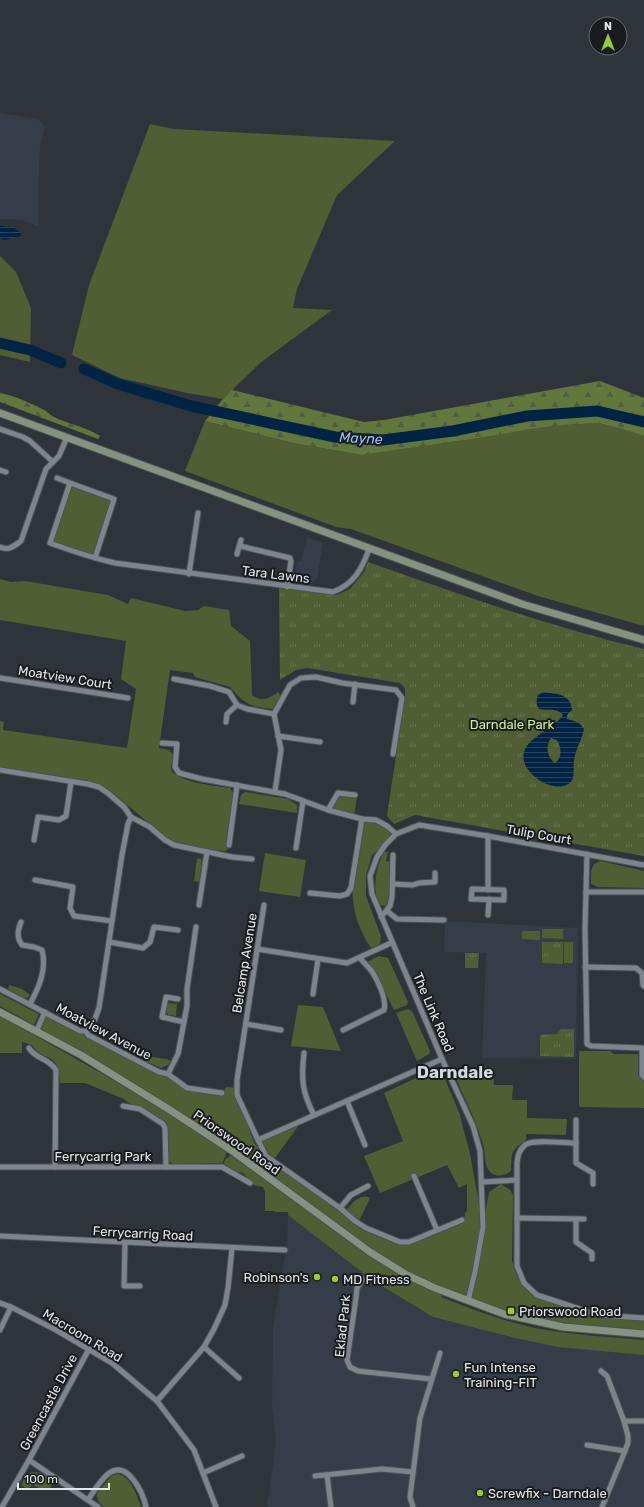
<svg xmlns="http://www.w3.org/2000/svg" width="644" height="1507" font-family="Rubik,sans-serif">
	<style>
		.built { fill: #343d48 }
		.green { fill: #4f5f33 }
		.forest { fill: url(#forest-firs) }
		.park { fill: url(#park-tufts) }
		.water { fill: url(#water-rules); fill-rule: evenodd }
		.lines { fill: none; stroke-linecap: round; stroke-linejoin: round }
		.river { stroke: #022444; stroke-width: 11 }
		.street-casing { stroke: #4c5156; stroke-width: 7 }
		.secondary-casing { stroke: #4c5156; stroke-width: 9 }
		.street { stroke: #7e848b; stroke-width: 5 }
		.secondary { stroke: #859280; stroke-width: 7 }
		.poi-dot { fill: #9cca31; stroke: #191c1e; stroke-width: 1.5 }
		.labels { text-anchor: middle; stroke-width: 4; stroke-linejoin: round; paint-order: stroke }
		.street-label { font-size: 13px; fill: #e3e7eb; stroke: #191c1e }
		.park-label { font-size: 13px; fill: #cff198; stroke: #191c1e }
		.poi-label { font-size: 13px; fill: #e3e7eb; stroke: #191c1e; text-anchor: start }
		.water-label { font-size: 14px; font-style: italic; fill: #91c4fb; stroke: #191c1e }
		.district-label { font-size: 17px; font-weight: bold; fill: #d2d9e1; stroke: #191c1e }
	</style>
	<defs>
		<pattern id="forest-firs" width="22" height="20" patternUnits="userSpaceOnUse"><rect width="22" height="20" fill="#61773b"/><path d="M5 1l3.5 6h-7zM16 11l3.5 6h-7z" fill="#525e40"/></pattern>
		<pattern id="park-tufts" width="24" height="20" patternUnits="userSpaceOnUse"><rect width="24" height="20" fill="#4f5f33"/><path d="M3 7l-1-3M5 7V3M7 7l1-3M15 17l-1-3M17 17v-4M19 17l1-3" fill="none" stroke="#687651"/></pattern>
		<pattern id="water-rules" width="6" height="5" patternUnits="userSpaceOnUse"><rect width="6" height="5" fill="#022444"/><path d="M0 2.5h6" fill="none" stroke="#27445f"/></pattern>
	</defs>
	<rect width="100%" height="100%" fill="#2f343a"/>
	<!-- built -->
	<g class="built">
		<polygon points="0,113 38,119 45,127 40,145 38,204 39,227 22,220 0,219"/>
		<polygon points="307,537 323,543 317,578 314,582 295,581 295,572 297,562 301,561"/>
		<polygon points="445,921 578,928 576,1059 482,1058 486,953 444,952"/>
		<polygon points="288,1215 372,1280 433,1317 515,1338 558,1346 644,1355 644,1507 268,1507 267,1500 269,1495 276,1439 272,1406 273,1326 287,1243"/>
	</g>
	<!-- green -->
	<g class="green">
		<polygon points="150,124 174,129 395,141 337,195 297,289 293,308 332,310 260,363 223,399 187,393 120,378 72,355 89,285"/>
		<polygon points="0,256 16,272 31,308 30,362 0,355"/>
		<polygon points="205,421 293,443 362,455 486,437 527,429 564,425 599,423 629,431 644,436 644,626 538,596 351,529 336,527 185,471"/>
		<polygon points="70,484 113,500 95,558 51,541"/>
		<path d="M0,579L11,582L25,581L108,595L128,604L131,598L185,611L198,610L204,606L229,610L231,626L250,641L252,695C263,703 268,698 279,692L280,697L277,704L272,709L257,707L249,704L241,699L230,687L195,677L193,673L170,670L159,748L169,750L173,755L171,767L172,772C187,784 212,785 230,788L233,793L226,846L228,849L225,851L213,850L183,845L169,840L112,792L96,783L47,774L0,769V721L4,722L3,730L127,748L136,689L121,679L126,641L0,620Z"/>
		<polygon points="245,792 288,799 297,805 297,813 239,804 241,795"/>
		<polygon points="338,793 357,796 354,817 328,810"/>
		<path d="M362,819L376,820L396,834L372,855L366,875V896L381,936L380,944L372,948C367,944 365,938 362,932C344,894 356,859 362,819Z"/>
		<path d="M384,852H388L386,861L390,862L389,896L387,905L383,906L378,904C373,885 375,869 384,852Z"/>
		<polygon points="265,853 306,860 300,897 259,891"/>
		<polygon points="197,858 201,859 202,862 199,882 194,881"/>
		<polygon points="601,861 644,871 644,888 598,887 591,884 591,871 594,864"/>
		<polygon points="542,929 563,929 563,939 542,938"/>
		<polygon points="522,931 540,931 540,940 522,939"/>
		<rect x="564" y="942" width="9" height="21"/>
		<polygon points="379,956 388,958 390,962 408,1002 407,1005 394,1010 376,974 367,962"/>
		<polygon points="9,985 22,989 30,995 26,999 8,990"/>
		<polygon points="0,994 39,1014 34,1025 0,1006"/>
		<polygon points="169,1003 177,1004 176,1016 169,1015 166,1012 167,1005"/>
		<polygon points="298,1005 323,1007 341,1051 291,1046"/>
		<polygon points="408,1009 412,1011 430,1051 429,1054 417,1061 396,1013"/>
		<path d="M46,1013L188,1088L223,1093L226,1087L238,1088V1095L254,1143L267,1158L258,1140L302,1121L272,1162L343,1214C350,1207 358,1192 370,1198L358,1223L405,1242L463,1221L465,1215V1213L467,1211V1184L459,1188L447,1165L380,1193L364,1156L403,1141L384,1093L435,1069L442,1072L459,1112L470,1154L483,1225L489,1192L501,1184L510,1190L513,1195L512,1261L517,1276L524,1283L537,1295L598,1316L644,1318V1334L572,1329L504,1314L407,1275L232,1150L38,1032Z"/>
		<path d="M0,1016L101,1073L169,1114L227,1152L222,1163L173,1164L168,1161L167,1123L140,1106L130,1104L124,1099L85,1083H60C60,1050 43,1063 32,1045L22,1042V1053H0Z"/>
		<polygon points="579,1051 610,1051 614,1054 638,1054 638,1075 644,1082 644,1108 580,1107 579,1105"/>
		<polygon points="146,1056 166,1059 171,1061 168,1065 161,1068 145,1061"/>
		<path d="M493,1067L494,1085H513L512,1100H527V1125V1118L567,1119L566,1135L526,1134V1140C510,1151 512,1152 511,1171C506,1175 498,1178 491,1173C483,1166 486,1153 483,1144C475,1118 462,1093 452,1069Z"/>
		<path d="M230,1155L378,1261L410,1280L442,1295L441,1297C474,1310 505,1322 540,1329C575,1335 609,1337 644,1340V1355L558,1347L515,1338L433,1317L372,1280L288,1215V1212H275V1211H265V1192L263,1187L254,1185L243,1173L235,1172L223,1164L227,1157L228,1158Z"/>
		<polygon points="32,1472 42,1473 54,1481 50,1488 43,1490 33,1485 27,1489 21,1485 25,1476"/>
		<path d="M117,1474C131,1476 137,1495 141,1507H104C100,1504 96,1499 97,1493L112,1475Z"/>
	</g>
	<!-- forest -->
	<g class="forest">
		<polygon points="600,381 644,398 644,436 629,431 599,423 564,425 530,429 486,437 362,455 293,443 205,421 223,399 232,390 364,422 384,420"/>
		<path d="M0,393C15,396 29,402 44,410C47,411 50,415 54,417C68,424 87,427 100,436L98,439L0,402Z"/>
	</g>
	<!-- park -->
	<g class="park">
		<path d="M368,562C459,594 550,627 644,649V856L415,815L394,824L387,816L405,696V688L400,683L307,668L296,670L280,680L279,588L337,595L350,589L364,572Z"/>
		<polygon points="542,942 563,942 563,964 542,963"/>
		<polygon points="465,953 479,953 478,968 465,968"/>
		<polygon points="561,1029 574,1029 574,1057 540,1056 540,1035 557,1034"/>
	</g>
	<!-- water -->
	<g class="water">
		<polygon points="0,226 4,226 6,227 9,226 11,228 13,227 20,232 21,236 4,240 0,238"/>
		<path d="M544,692C557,694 571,694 572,710L567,715V719C575,721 580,722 584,729C582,740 575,750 574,761C573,767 575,777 571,782C555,797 518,772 524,752C529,736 555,728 563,715C556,707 548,711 539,709C536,704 536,701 538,695ZM551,738L557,740C561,747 563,757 555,763C547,757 545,746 551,738Z"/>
	</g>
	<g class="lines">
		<!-- river -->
		<g class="river">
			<polyline points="0,343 30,350 61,363"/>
			<polyline points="84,369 118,384 191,406 335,437 383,440 453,431 527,416 597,411 644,422"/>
		</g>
		<defs>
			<g id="street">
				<polyline points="0,429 23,437 30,441 53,462"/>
				<polyline points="0,470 6,472"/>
				<polyline points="57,478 70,483"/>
				<polyline points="240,546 290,558 291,561 287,587"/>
				<path d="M0,547C9,551 14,546 21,541L46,469L59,456L67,437"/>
				<polyline points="237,554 241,540"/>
				<path d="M95,558L114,499L70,483L50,543C72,551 93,558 115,563L333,592C354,584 362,569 369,549"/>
				<polyline points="189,574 198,513"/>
				<polyline points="0,678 128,698"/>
				<polyline points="174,679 210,686 229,692 237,705 247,709 274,714"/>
				<polyline points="353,702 355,684"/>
				<polyline points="226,722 227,714 237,705"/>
				<polyline points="278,736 320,742"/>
				<polyline points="162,743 177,744 175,767 179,773 202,779 285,794 328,810 362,819 376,820 387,826 396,834"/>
				<polyline points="0,770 88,784 99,787 109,794 124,807 131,817 150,827 165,840 174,845 232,857 252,859"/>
				<polyline points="275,791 281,750 274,714 290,685 301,678 316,677 342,683 396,690 402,698 393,754"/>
				<polyline points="328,810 338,793 355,795"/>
				<polyline points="488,836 488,890"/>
				<polyline points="34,840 38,817 59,820 66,816 71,782"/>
				<polyline points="229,845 237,785"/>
				<polyline points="296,848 303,801"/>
				<polyline points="587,854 585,928 587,1044 591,1046 642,1048 642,1075 644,1077"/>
				<polyline points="35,880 73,887 70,908 74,916 112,921"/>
				<polyline points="393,884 413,885 419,883 435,882 435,873"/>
				<polygon points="472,889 504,890 504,900 471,899"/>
				<polyline points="586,892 644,892"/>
				<polyline points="310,893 340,896 347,894 351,888 362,819"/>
				<polyline points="199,905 207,852"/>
				<polyline points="264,905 237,1080 237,1095 258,1140 266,1156 340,1208 355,1221 366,1228 400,1242 409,1242 462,1220"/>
				<polyline points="387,911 397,919 444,920"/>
				<polyline points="488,915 489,899"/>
				<polyline points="381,917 390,906 392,897 393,855"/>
				<path d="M21,922C18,930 16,937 22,945L34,947L42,950C47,970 39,987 30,1004"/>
				<polyline points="109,942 143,948 150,942 154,927 178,930"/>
				<polyline points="257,949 347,963 391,943"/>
				<polyline points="585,967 636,968 642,973 643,985 644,986"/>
				<polyline points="0,989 80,1031 86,1031"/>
				<polyline points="313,994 318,959"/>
				<polyline points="184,1022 187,1006 187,989 196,927"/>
				<polyline points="246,1024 281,1030"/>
				<path d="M343,1030L384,1010C387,1000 378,981 373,973C369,967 364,963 360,958"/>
				<polyline points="86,1031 95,1019 99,1008 122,855 128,824 131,817"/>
				<polyline points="86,1031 88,1035 159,1072 168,1074 187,1088 222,1093"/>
				<polyline points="36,1032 45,1012"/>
				<path d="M29,1048C35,1059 49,1058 56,1070L55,1167"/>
				<path d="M304,1053C301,1079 302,1092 314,1115"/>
				<polyline points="168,1074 178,1054 184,1022 162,1017 166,997 178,999"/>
				<polyline points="347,1101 365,1145"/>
				<path d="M576,1120V1143C565,1143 532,1139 525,1145C519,1150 518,1155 517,1163V1266L524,1283L537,1295L598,1315L644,1318"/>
				<polyline points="258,1140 442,1059"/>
				<polyline points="576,1143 576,1163 593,1173 593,1184"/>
				<polyline points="0,1167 166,1167 165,1128 163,1124 140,1109 123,1106"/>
				<polyline points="166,1167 222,1167 250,1183"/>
				<polyline points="414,1176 437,1230"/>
				<polyline points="482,1182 517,1180"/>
				<polyline points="340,1208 351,1195 368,1186"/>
				<polyline points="517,1218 584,1219"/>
				<polyline points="576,1219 576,1242 592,1253 592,1259"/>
				<polyline points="0,1236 285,1250"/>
				<polyline points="125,1243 124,1286 140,1286"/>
				<polyline points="363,1279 357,1288 356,1298 347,1360 350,1367 358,1371 431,1379"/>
				<polyline points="468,1301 475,1272 483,1227 480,1151 473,1126 442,1059 372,894 370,876 377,857 385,845 396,834 419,825 488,836 644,865"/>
				<polyline points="0,1303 11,1307 56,1330 112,1363 157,1401 194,1450 216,1507"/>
				<polyline points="0,1330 11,1307"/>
				<polyline points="204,1347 239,1378"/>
				<polyline points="601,1371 607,1376 624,1421 628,1436 628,1443 625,1451 602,1507"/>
				<polyline points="157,1401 204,1347 214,1329 225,1305 228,1288 232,1248"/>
				<polyline points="624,1421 644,1421"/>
				<polyline points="587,1445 625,1451"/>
				<polyline points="29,1460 98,1507"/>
				<polyline points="203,1473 242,1456"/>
				<polyline points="327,1475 331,1507"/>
				<polyline points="315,1476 382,1469 413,1472"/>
				<path d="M88,1500C94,1491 101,1479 109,1473C128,1460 143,1493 146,1507"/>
				<polyline points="2,1507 29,1460 89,1349"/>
				<polyline points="413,1507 410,1497 420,1418 440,1353"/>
			</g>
			<g id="secondary">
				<polyline points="0,413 522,604 644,640"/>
				<polyline points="0,1012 81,1055 170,1110 231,1150 370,1252 407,1275 435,1288 504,1314 563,1327 644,1334"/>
			</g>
		</defs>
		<!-- street casing -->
		<use href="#street" class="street-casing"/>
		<!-- secondary casing -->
		<use href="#secondary" class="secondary-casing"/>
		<!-- street -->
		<use href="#street" class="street"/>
		<!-- secondary -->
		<use href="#secondary" class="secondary"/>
	</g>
	<!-- markers -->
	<g class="poi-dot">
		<circle cx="317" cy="1277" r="4"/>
		<circle cx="335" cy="1279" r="4"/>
		<rect x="507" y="1307" width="8" height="8" rx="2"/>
		<circle cx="456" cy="1374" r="4"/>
		<circle cx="480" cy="1493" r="4"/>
	</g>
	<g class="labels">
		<!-- street labels -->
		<g class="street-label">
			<text transform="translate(276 574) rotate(7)" y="5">Tara Lawns</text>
			<text transform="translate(65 677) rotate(9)" y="5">Moatview Court</text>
			<text transform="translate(539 834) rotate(10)" y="5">Tulip Court</text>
			<text transform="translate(244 963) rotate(-81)" y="5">Belcamp Avenue</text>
			<text transform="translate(434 1012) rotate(67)" y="5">The Link Road</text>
			<text transform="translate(104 1031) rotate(28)" y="5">Moatview Avenue</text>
			<text transform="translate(237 1142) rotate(35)" y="5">Priorswood Road</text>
			<text x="103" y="1161">Ferrycarrig Park</text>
			<text transform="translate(143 1233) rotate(3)" y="5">Ferrycarrig Road</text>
			<text transform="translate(342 1326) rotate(-84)" y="5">Eklad Park</text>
			<text transform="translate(83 1335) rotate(31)" y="5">Macroom Road</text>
			<text transform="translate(48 1402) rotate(-62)" y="5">Greencastle Drive</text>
		</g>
		<!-- park labels -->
		<g class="park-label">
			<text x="512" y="729">Darndale Park</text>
		</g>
		<!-- poi labels -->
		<g class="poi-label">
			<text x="309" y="1282" text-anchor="end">Robinson's</text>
			<text x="343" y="1284">MD Fitness</text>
			<text x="519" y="1316">Priorswood Road</text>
			<text x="464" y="1372">Fun Intense<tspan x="464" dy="15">Training-FIT</tspan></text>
			<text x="488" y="1498">Screwfix - Darndale</text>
		</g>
		<!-- water labels -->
		<g class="water-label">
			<text transform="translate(361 438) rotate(3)" y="5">Mayne</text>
		</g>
		<!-- district labels -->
		<g class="district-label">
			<text x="455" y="1078">Darndale</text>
		</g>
	</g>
	<!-- north arrow -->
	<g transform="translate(608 36)"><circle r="19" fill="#191c1e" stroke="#6a6d70"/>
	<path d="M0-3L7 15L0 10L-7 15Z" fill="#9cca31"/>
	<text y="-6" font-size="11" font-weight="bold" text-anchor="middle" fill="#e3e7eb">N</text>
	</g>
	<!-- scale -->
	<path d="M18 1483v6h91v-6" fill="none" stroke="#e3e7eb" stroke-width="2"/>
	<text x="24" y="1483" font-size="12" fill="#e3e7eb" stroke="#191c1e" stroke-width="3" paint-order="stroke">100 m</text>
</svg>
